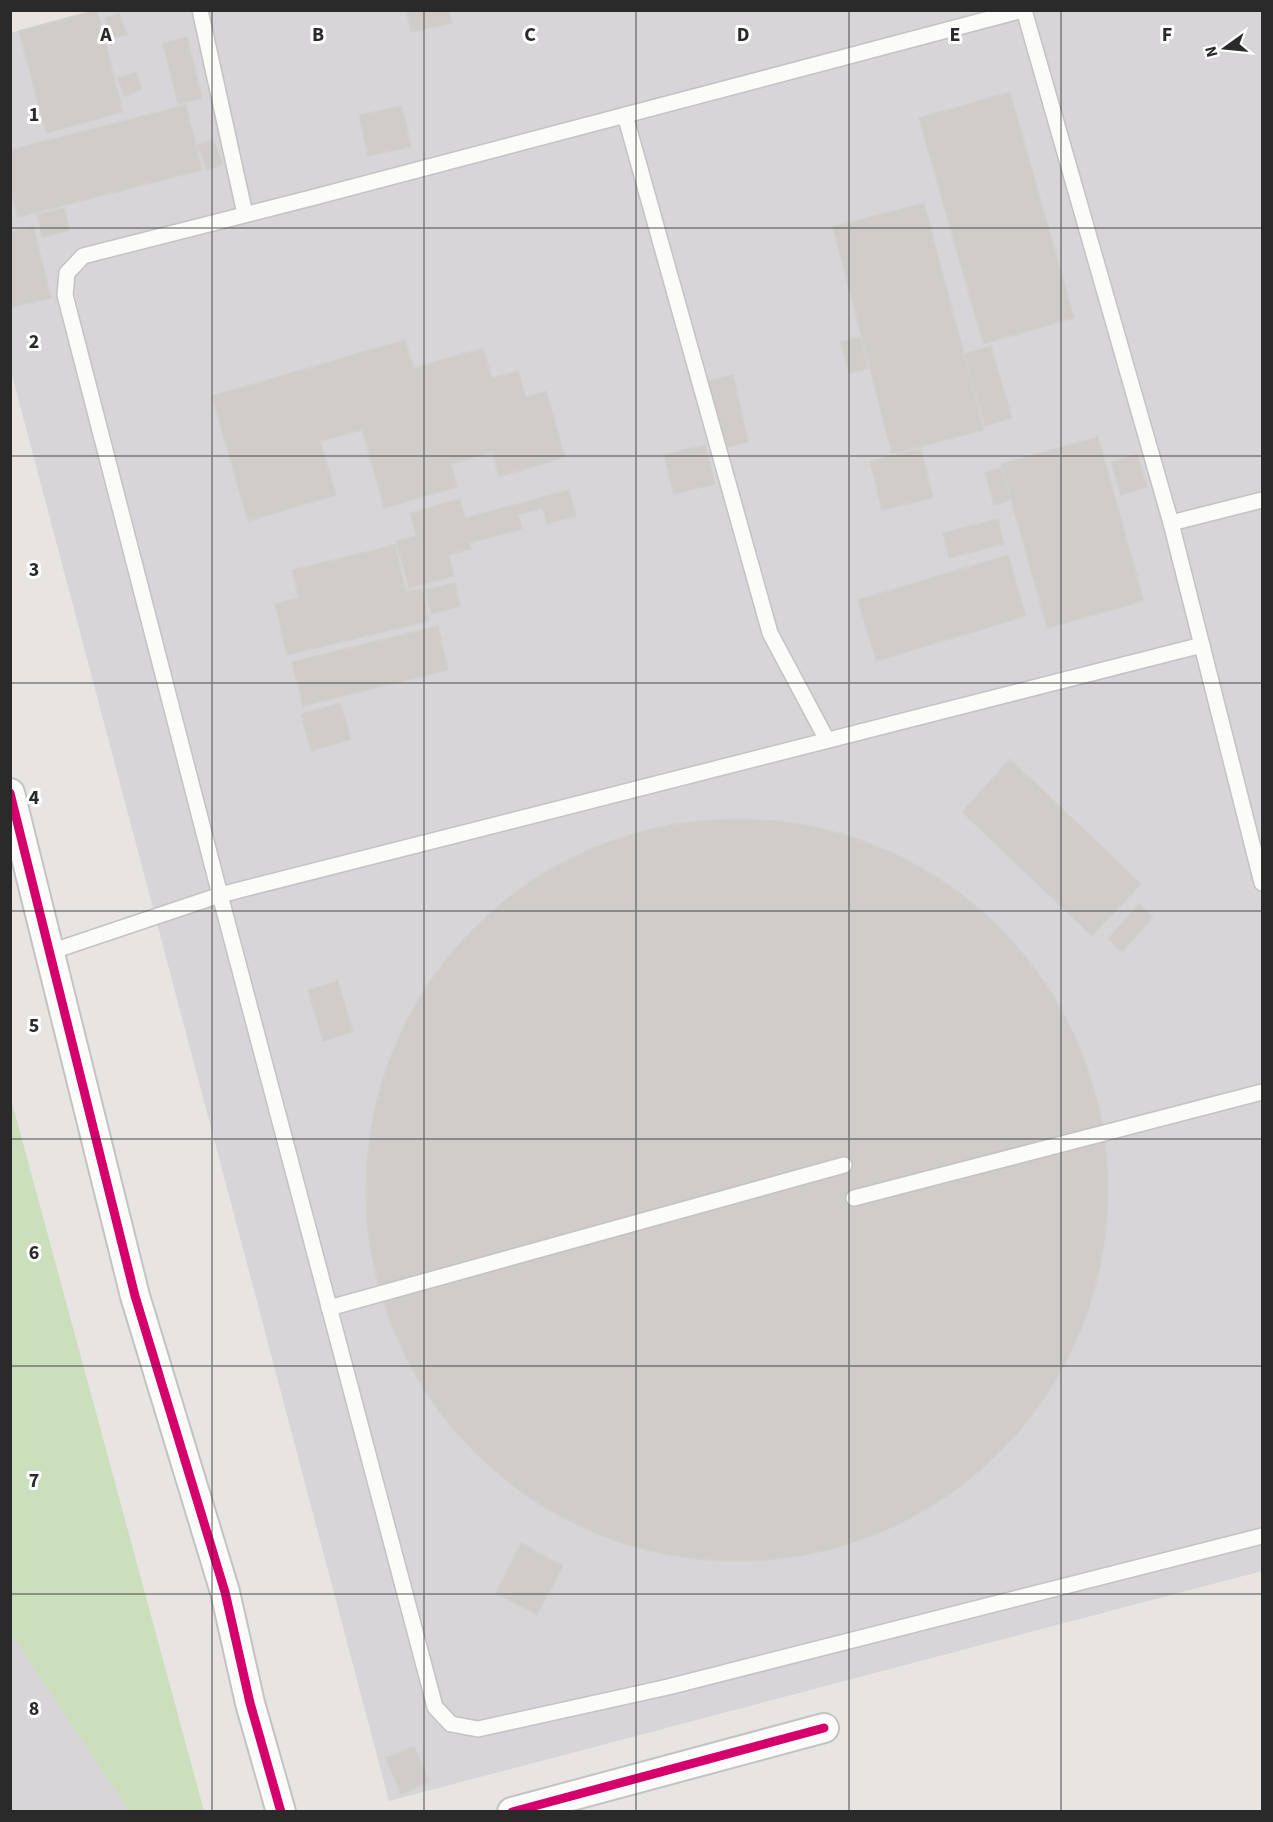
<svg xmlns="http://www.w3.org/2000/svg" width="1273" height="1822" font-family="'Source Sans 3',sans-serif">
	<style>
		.industrial { fill: #d8d5d8 }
		.green { fill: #ccdfbd }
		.building { fill: #cfccca; stroke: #d2d0cd; stroke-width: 1.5 }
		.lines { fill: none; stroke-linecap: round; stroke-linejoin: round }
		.service-casing { stroke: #c4c2c3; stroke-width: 18 }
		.minor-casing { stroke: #c4c2c3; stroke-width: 32 }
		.service { stroke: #fbfbfa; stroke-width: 15 }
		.minor { stroke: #fbfbfa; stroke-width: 28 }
		.cycleway-casing { stroke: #fff; stroke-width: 13 }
		.cycleway { stroke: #d6006c; stroke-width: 9 }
		.grid { fill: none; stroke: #2a2a2a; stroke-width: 1.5; stroke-opacity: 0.55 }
		.grid-label { font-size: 20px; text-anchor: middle; font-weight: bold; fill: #2a2a2a; stroke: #fff; stroke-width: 6; stroke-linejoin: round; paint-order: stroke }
	</style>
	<rect width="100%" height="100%" fill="#e7e4e1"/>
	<!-- industrial -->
	<g class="industrial">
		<polygon points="94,10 1262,11 1262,1571 389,1801 11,371 10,33"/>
		<polygon points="11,1634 129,1811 11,1811"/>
	</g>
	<!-- green -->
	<polygon class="green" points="10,1099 11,1099 204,1811 129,1811 11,1634"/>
	<!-- building -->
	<g class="building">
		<polygon points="97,10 123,112 46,133 19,31"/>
		<polygon points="406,10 449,10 452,23 411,32"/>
		<polygon points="119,13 127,34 111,39 105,18"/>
		<polygon points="187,37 202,98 178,104 163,43"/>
		<polygon points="136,72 142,90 124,96 118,78"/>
		<polygon points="1010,92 1074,318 983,344 919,118"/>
		<polygon points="186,105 202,170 18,217 10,189 10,150"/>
		<polygon points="402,106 411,147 368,156 359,115"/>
		<polygon points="213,139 223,164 207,170 197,145"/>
		<polygon points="924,203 984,430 892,454 833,227"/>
		<polygon points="65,208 69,231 42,237 37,214"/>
		<polygon points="33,226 51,298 13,307 10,295 10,232"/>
		<polygon points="860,337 868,369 849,373 841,342"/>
		<polygon points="405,340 414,368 483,348 492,378 518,371 526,397 546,391 565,457 499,477 492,452 451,464 457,487 384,508 362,430 320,441 336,495 248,521 212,396"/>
		<polygon points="991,346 1012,418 985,426 964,354"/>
		<polygon points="733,375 748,442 719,449 703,382"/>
		<polygon points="1098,437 1144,601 1047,628 1001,464"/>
		<polygon points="705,445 715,484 674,494 664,455"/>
		<polygon points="921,449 933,498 882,510 870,461"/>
		<polygon points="1137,454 1147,487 1121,495 1111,462"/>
		<polygon points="1001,468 1011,500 994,505 985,473"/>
		<polygon points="569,490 576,516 547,524 543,508 518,515 522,529 469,543 471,549 448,555 454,576 409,588 396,541 416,536 410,513 460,499 465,518"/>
		<polygon points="998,519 1004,544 949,558 943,533"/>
		<polygon points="395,545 406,592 422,588 429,621 287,655 275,604 299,598 292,570"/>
		<polygon points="1008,555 1026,616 876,661 858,600"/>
		<polygon points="455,583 460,606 431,614 425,590"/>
		<polygon points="438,626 448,670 303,706 292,662"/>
		<polygon points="340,703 351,739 311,751 301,714"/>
		<polygon points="1010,759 1141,884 1092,936 962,812"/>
		<circle cx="737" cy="1190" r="371"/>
		<polygon points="1139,904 1153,917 1122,952 1108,939"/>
		<polygon points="338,981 353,1032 323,1041 308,990"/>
		<polygon points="521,1543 563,1566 537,1615 496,1593"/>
		<polygon points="414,1746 429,1782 401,1794 386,1758"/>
	</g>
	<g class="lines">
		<defs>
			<g id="service">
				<polyline points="200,10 245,214"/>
				<polyline points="1023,10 311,198 83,256 67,273 65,295 220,895 435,1707 451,1724 478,1729 668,1687 1262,1536"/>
				<polyline points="1024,10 1171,523 1262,883"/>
				<polyline points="625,115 770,633 827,740"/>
				<polyline points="1171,523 1262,500"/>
				<polyline points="50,952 220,895 1202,645"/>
				<polyline points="854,1198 1262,1092"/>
				<polyline points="329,1308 844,1165"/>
			</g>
			<g id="minor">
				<polyline points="10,793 135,1296 225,1592 250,1703 281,1812"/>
				<polyline points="512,1812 824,1728"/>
			</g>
		</defs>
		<!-- service casing -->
		<use href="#service" class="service-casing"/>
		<!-- minor casing -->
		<use href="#minor" class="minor-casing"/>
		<!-- service -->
		<use href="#service" class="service"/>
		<!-- minor -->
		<use href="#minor" class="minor"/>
		<defs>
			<g id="cycleway">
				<polyline points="10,793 135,1296 225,1592 250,1703 281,1812"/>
				<polyline points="512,1812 824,1728"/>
			</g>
		</defs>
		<!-- cycleway casing -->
		<use href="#cycleway" class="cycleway-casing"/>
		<!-- cycleway -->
		<use href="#cycleway" class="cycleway"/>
	</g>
	<!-- grid -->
	<path class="grid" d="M212,10V1812M424,10V1812M636,10V1812M849,10V1812M1061,10V1812M10,228H1262M10,456H1262M10,683H1262M10,911H1262M10,1139H1262M10,1366H1262M10,1594H1262"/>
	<g class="grid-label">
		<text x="106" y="41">A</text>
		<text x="318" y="41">B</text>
		<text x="530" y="41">C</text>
		<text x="743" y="41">D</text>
		<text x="955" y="41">E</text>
		<text x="1167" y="41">F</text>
		<text x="34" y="121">1</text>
		<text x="34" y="348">2</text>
		<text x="34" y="576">3</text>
		<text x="34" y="804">4</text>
		<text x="34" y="1032">5</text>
		<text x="34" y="1259">6</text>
		<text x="34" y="1487">7</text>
		<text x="34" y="1715">8</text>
	</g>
	<!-- border -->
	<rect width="1273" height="1822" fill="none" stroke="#2a2a2a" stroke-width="24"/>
	<!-- north arrow -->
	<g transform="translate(1225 48) rotate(255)" stroke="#ffffff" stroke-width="4.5" paint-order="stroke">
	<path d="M0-4.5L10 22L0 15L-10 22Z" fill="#2a2a2a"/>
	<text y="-9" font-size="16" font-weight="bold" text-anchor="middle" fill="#2a2a2a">N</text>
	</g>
</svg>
